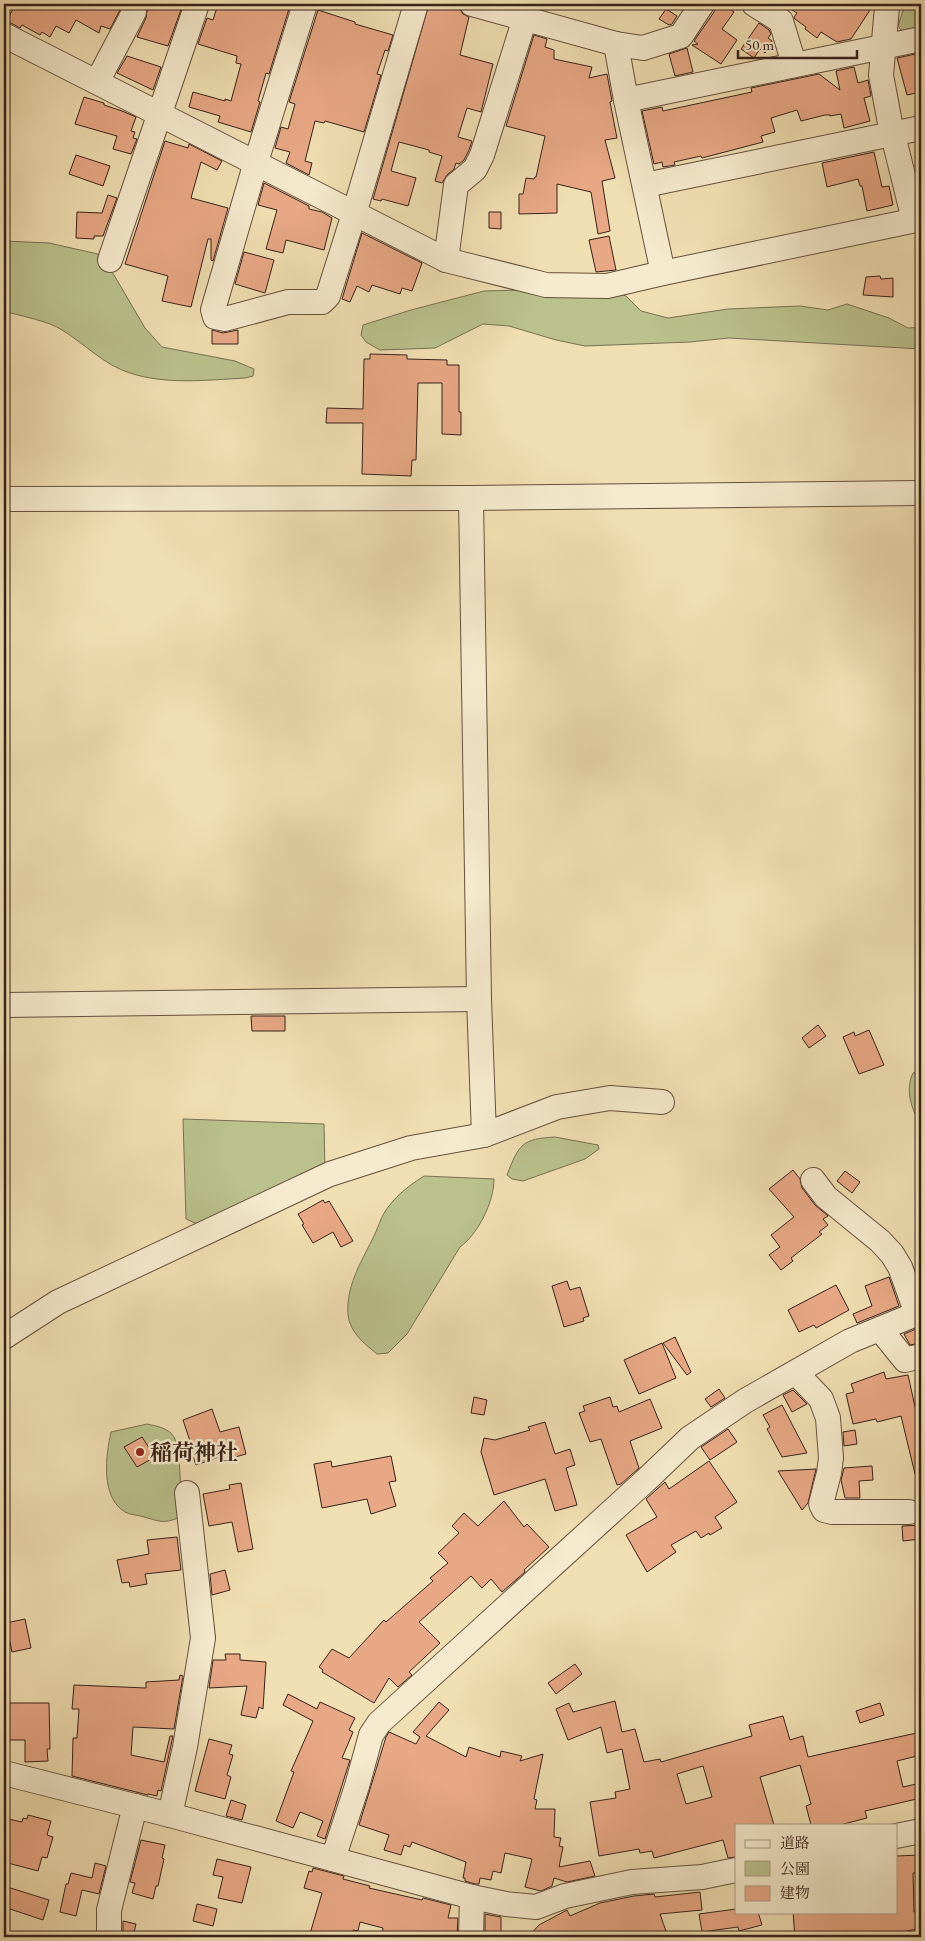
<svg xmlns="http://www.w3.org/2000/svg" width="925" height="1941" font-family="'EB Garamond','Noto Serif JP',serif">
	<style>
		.green { fill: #bac18c; stroke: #787152 }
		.building { fill: #e8a885; stroke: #372118; fill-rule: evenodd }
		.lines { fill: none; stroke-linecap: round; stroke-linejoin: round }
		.minor-casing { stroke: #65503e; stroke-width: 26 }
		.minor { stroke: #f5eacd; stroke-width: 24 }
		.poi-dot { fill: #8f2418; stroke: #f5eacd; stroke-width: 2 }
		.labels { text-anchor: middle; stroke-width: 5; stroke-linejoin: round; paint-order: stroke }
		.poi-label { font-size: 22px; font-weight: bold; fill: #372118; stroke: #f5eacd; text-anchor: start }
	</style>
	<rect width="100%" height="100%" fill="#f0dfb2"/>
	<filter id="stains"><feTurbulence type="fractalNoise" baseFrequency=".004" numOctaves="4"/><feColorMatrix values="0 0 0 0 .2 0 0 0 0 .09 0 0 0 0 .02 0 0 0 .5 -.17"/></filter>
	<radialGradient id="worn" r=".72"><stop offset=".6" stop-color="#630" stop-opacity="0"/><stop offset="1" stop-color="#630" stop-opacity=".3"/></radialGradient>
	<!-- green -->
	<g class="green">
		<polygon points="905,4 921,4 921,32 905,36 898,26"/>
		<path d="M4,241L49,243L98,254L114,275L145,328L162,347L235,361L254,369L253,376L245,378C208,380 166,385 130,373C104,365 85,344 62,330C49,321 20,316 4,311Z"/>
		<polygon points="525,290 614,291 626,296 641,311 668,318 728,309 800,306 828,310 847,304 889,318 908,328 921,327 921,349 729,338 690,342 585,346 556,340 509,326 483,324 435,348 380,350 366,342 361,335 363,325 411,310 484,291"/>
		<path d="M921,1071V1124C911,1110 905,1089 913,1073Z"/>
		<polygon points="183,1119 324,1124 325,1169 197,1224 186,1219"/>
		<path d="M555,1137L598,1145L599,1149L585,1159L523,1181L512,1179L507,1175C519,1144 522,1139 555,1137Z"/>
		<path d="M424,1176L494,1179C494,1202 478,1234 460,1247L407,1334L388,1353L377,1354C365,1344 350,1333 348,1315C346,1287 360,1264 372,1240C378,1229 381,1215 389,1206C399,1193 410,1185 424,1176Z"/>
		<path d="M147,1424C156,1426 169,1428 174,1437C181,1451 182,1503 178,1518C163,1524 159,1521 144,1517C138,1515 130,1515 125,1512C100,1497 106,1455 111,1432Z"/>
	</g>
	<!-- building -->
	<g class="building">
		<polygon points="16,4 114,4 121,8 110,29 101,26 99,33 76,20 69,33 56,26 50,37 42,32 40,35 22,25 20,28 9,22 8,18"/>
		<polygon points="148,4 183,4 168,46 137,37 146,18"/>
		<polygon points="218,4 274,4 289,9 269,74 266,73 258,101 260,102 251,132 218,122 220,116 189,107 193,92 225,101 225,99 231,101 241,64 236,63 237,56 198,44 207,18 213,20"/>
		<polygon points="429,4 460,9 463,14 469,17 460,55 493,64 481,112 467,108 458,137 472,141 469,150 464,160 459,164 456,163 454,169 447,175 442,183 435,181 442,156 429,152 429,150 399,142 391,171 416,178 408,206 382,199 381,201 373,199"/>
		<polygon points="716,4 723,4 734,12 722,29 737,40 721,64 692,45 698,44 694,41 714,12"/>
		<polygon points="783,4 874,4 851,39 837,42 821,32 817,38 805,29 806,27 795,19 794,17 797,13"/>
		<polygon points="666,9 677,16 672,24 669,25 659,19"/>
		<polygon points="318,10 355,22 355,24 393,35 388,51 385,50 377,74 381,75 364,132 325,121 324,123 315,121 305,161 312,163 309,175 286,163 290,152 275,148 281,127 288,129 295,104 289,102"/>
		<polygon points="759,23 769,30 771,34 768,38 772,41 765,53 760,49 754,58 741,49"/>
		<polygon points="534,35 547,39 545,47 554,50 554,59 592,67 589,78 607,74 612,101 610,102 617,138 605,140 615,178 602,181 610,231 598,234 591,192 557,184 557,213 519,214 519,194 523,194 526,178 534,179 535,177 536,177 545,136 506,126"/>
		<polygon points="687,48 693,72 675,76 669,54"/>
		<polygon points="915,54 921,79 921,92 907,95 897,58"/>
		<polygon points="127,56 161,67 153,90 117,73"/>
		<polygon points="854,67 858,83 868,80 871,96 864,98 870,121 844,128 841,114 830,116 830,115 825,115 801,121 797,110 771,118 775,132 761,136 763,142 702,158 701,156 674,162 675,165 663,167 662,162 654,164 642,111 662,107 663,111 752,92 751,88 819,74 840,90 836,71"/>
		<polygon points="84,97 104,103 104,105 122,111 136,117 131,131 135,132 133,138 137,139 131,154 113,149 117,136 75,124"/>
		<polygon points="165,141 188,148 189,144 222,161 217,170 201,162 191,198 228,208 213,261 211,260 211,239 208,239 191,307 162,301 168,276 125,264"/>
		<polygon points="874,152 882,187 889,186 893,205 867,211 862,186 860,186 858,179 827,187 822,163"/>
		<polygon points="76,155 110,166 103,186 69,174"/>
		<polygon points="264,183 309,206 309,209 322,212 332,218 324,250 286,240 283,253 266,249 277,210 258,205"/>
		<polygon points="108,195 117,198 103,236 94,236 94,239 76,238 77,212 102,213"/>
		<polygon points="489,212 501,212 501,229 489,228"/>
		<polygon points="362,233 422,263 412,291 402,288 400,294 372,285 369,292 357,286 350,302 342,299"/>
		<polygon points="609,236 616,270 596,272 589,240"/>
		<polygon points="244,252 274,260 265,293 235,284"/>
		<polygon points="880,276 881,279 893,278 893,297 863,295 866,277"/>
		<polygon points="212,330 223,333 238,330 238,344 212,344"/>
		<polygon points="370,354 407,355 407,359 447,360 447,365 459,365 459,412 461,412 461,435 442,434 442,383 418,383 416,460 412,460 411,476 362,474 363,423 326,423 327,408 363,409 364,359 370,359"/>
		<polygon points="251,1016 285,1016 285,1031 252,1031"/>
		<polygon points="818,1025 826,1036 809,1048 802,1038"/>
		<polygon points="869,1030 884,1065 859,1074 843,1037 854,1032 855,1036"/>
		<polygon points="793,1170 800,1179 802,1188 815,1205 828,1216 823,1219 828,1225 819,1232 822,1234 791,1258 793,1261 781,1270 769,1255 780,1247 771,1235 794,1217 769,1189"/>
		<polygon points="845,1171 860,1182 852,1193 837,1181"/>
		<polygon points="323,1200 325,1203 329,1201 353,1241 341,1247 333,1232 313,1243 302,1225 304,1224 298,1214"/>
		<polygon points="889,1277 899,1306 857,1323 853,1314 872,1306 865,1286"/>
		<polygon points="567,1281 570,1290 580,1287 589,1316 583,1318 584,1321 564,1327 552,1286"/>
		<polygon points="836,1285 849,1310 816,1328 814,1325 799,1332 788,1310"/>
		<polygon points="921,1327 921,1343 910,1345 904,1334"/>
		<polygon points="675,1337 691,1372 687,1375 663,1343"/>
		<polygon points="662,1343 676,1378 639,1394 624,1360"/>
		<polygon points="884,1372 886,1379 908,1375 921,1434 921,1473 915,1474 901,1416 877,1422 876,1419 853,1424 846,1394 854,1392 851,1384"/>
		<polygon points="719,1389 725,1398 711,1407 705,1399"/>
		<polygon points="793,1390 807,1404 792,1412 783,1395"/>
		<polygon points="474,1397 487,1400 484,1415 471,1413"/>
		<polygon points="610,1397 613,1407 617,1406 619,1412 650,1399 662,1428 630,1441 639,1468 621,1484 617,1485 601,1439 590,1442 579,1413 585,1411 583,1406"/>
		<polygon points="782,1405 807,1453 782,1457 767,1429 770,1427 763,1415"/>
		<polygon points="212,1409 220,1432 239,1427 246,1454 228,1459 227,1454 196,1465 191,1451 193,1450 183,1420"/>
		<polygon points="545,1422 555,1454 570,1449 575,1465 566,1468 577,1505 555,1511 545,1479 494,1495 481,1452 484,1438 495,1440 530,1430 528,1427"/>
		<polygon points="728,1429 737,1442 710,1460 701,1447"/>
		<polygon points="855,1430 857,1444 844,1446 843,1432"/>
		<polygon points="142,1437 155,1457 137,1467 124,1447"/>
		<polygon points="391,1456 396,1481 389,1482 396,1506 371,1514 367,1499 322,1508 314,1464 331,1461 332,1467"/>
		<polygon points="709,1461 737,1502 715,1517 722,1528 710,1535 709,1533 701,1538 696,1531 671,1545 676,1552 647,1572 626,1535 657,1517 646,1499 665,1482 669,1489"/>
		<polygon points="872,1466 873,1480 859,1481 860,1498 845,1498 841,1480 844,1468"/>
		<polygon points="816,1469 808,1503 802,1510 778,1471"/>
		<polygon points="241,1483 253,1549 238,1552 232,1522 209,1526 203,1494 230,1489 229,1485"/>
		<polygon points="504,1501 524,1527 527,1524 549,1547 524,1570 525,1572 502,1592 491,1579 482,1588 471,1576 419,1622 440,1643 409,1672 412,1675 398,1687 389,1678 374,1703 322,1672 323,1670 319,1667 332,1649 349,1658 384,1620 386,1622 433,1581 430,1578 448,1563 438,1553 459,1533 452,1526 464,1513 478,1526"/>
		<polygon points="921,1525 921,1539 903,1541 902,1526"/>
		<polygon points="177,1537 181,1570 145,1574 147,1584 130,1587 129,1582 122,1583 117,1560 149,1554 147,1540"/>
		<polygon points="225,1570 230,1590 212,1595 210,1574"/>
		<polygon points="25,1619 31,1648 12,1652 6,1623"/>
		<polygon points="225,1654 240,1654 240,1660 266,1662 263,1709 259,1707 256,1718 241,1715 247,1686 209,1688 213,1660 226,1660"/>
		<polygon points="575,1664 582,1674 556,1694 548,1683"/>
		<polygon points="180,1675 183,1676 174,1729 133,1727 131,1755 164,1762 170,1736 173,1736 161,1791 158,1790 157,1796 148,1794 148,1795 72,1776 73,1738 77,1738 79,1709 72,1709 74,1685 146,1688 146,1682 179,1680"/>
		<polygon points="288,1694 317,1709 320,1702 355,1718 349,1730 353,1732 342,1758 350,1760 325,1839 317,1836 323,1821 300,1812 293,1828 276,1821 294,1772 291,1771 313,1721 283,1705"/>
		<path d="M615,1701L622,1732L635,1729L644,1762L660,1759L661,1762L752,1736L749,1725L783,1716L790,1740L803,1736L808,1757L921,1732V1755L897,1761L903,1787L921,1783V1798L865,1811L867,1818L840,1825H811L806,1806L811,1804L800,1765L760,1777L774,1825H736V1857L728,1858L723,1840L654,1858L652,1851L640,1853L639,1849L599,1856L590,1802L616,1798L615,1792L630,1789L622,1749L607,1753L601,1727L568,1740L556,1709L569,1703L573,1712ZM703,1766L712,1797L686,1804L677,1774Z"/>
		<polygon points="439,1702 449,1710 426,1736 466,1757 469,1747 500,1757 501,1751 522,1756 520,1761 543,1754 534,1799 537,1800 535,1809 555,1809 554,1837 561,1838 559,1846 563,1847 559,1867 590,1861 595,1876 567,1882 554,1878 552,1886 541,1891 525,1887 532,1859 505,1853 501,1873 493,1871 491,1880 480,1878 479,1884 475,1884 465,1881 465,1878 463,1878 466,1862 412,1842 410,1847 404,1845 401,1855 384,1850 389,1835 359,1825 386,1737 389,1732 416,1744 420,1737 413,1732"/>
		<polygon points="4,1703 49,1703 50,1749 47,1749 48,1761 25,1762 25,1740 4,1740"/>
		<polygon points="880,1703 884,1715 860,1723 856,1711"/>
		<polygon points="209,1739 232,1745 229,1754 233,1755 227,1775 231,1777 225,1799 195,1791"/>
		<polygon points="231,1800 246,1805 242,1820 226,1816"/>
		<polygon points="28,1815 51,1821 47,1835 53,1837 47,1858 42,1857 38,1871 4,1862 4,1818 22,1822 23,1818 27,1819"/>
		<polygon points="141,1840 165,1845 162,1858 164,1859 158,1886 156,1886 153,1899 132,1893 135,1883 130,1882"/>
		<polygon points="921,1855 921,1872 913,1873 914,1912 921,1911 921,1928 903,1932 903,1935 899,1935 899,1937 795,1937 793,1912 896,1912 896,1856"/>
		<polygon points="217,1859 251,1867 242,1903 218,1898 223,1877 213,1875"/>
		<polygon points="95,1863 106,1866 99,1894 82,1890 76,1916 60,1912 66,1884 68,1884 71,1873 92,1878"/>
		<polygon points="313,1868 344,1876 343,1879 370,1886 369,1888 422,1900 423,1898 451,1905 448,1918 458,1918 457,1937 397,1937 382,1934 383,1928 360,1922 358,1931 353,1930 352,1937 309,1937 322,1893 304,1888 309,1871 312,1872"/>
		<polygon points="4,1886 49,1900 43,1920 4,1907"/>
		<polygon points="700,1892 702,1910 660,1914 668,1937 528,1937 539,1925 567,1910 570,1916 600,1903 634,1896 654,1894 655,1897"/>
		<polygon points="197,1904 217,1909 213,1926 193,1921"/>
		<polygon points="736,1909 736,1912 758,1912 762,1925 739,1931 738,1927 702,1932 699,1914"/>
		<polygon points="485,1914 501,1917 501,1937 485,1937"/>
		<polygon points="123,1921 136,1924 133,1937 123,1937"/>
	</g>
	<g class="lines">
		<defs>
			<g id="minor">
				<polyline points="305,4 256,162 213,310 215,317 225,319 288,302 322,302 328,296 354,214 416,4"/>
				<polyline points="472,4 616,44 643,48 681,36 702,4"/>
				<polyline points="754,4 781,21 794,64"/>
				<polyline points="888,4 887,7 881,75 890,123 914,220"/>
				<polyline points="4,35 446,260 546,285 607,286 663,273 921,219"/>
				<polyline points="616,44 626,100 663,273"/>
				<polyline points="97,82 134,12"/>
				<polyline points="626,100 921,39"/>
				<polyline points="645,185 921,128"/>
				<polyline points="110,260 197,4"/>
				<polyline points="446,260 456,185 475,169 482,155 525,18"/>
				<polyline points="471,498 479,999 484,1135"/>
				<polyline points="4,499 471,498 921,493"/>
				<polyline points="4,1005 479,999"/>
				<polyline points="813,1180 826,1197 880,1241 892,1254 900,1267 917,1314"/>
				<polyline points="880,1329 905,1360 921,1356"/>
				<polyline points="4,1337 58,1302 330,1174 411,1148 484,1135 557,1107 610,1098 662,1102"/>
				<polyline points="796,1373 821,1399 828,1418 831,1458 829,1473 821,1504 824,1510 832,1512 909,1512"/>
				<polyline points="4,1773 170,1815 472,1897 506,1904 536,1907 565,1896 632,1882 702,1877 736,1870"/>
				<polyline points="170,1815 185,1747 203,1638 187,1493"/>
				<polyline points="896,1836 921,1831"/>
				<polyline points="333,1859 357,1786 371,1735 379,1723 645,1481 690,1438 745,1401 850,1341 921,1312"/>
				<polyline points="109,1937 109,1910 135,1806"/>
				<polyline points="471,1937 472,1897"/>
			</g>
		</defs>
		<!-- minor casing -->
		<use href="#minor" class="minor-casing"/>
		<!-- minor -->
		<use href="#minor" class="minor"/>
	</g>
	<!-- markers -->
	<circle class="poi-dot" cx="140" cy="1452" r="5"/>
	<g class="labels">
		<!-- poi labels -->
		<g class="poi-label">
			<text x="150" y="1460">稲荷神社</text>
		</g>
	</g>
	<!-- margin -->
	<rect width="925" height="1941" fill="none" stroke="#f0dfb2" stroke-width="20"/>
	<rect x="5" y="5" width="915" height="1931" fill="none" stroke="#372118" stroke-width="2.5"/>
	<rect x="10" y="10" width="905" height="1921" fill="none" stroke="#372118"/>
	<!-- legend -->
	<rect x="735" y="1824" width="162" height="90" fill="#f5eacd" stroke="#a99a85"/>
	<rect x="745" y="1840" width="25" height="8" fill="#f5eacd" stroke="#a99a85"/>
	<text x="780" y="1848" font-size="15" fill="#372118">道路</text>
	<rect x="745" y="1861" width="25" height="15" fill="#bac18c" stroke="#a99a85"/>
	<text x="780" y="1874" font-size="15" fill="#372118">公園</text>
	<rect x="745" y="1886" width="25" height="15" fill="#e8a885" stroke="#a99a85"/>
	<text x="780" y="1898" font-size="15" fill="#372118">建物</text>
	<!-- scale -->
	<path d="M738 50v8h119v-8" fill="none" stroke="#372118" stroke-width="2.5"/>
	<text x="745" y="50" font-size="15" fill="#372118" stroke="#f5eacd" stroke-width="4" paint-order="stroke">50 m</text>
	<rect width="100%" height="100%" filter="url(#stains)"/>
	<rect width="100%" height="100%" fill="url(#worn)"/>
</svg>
